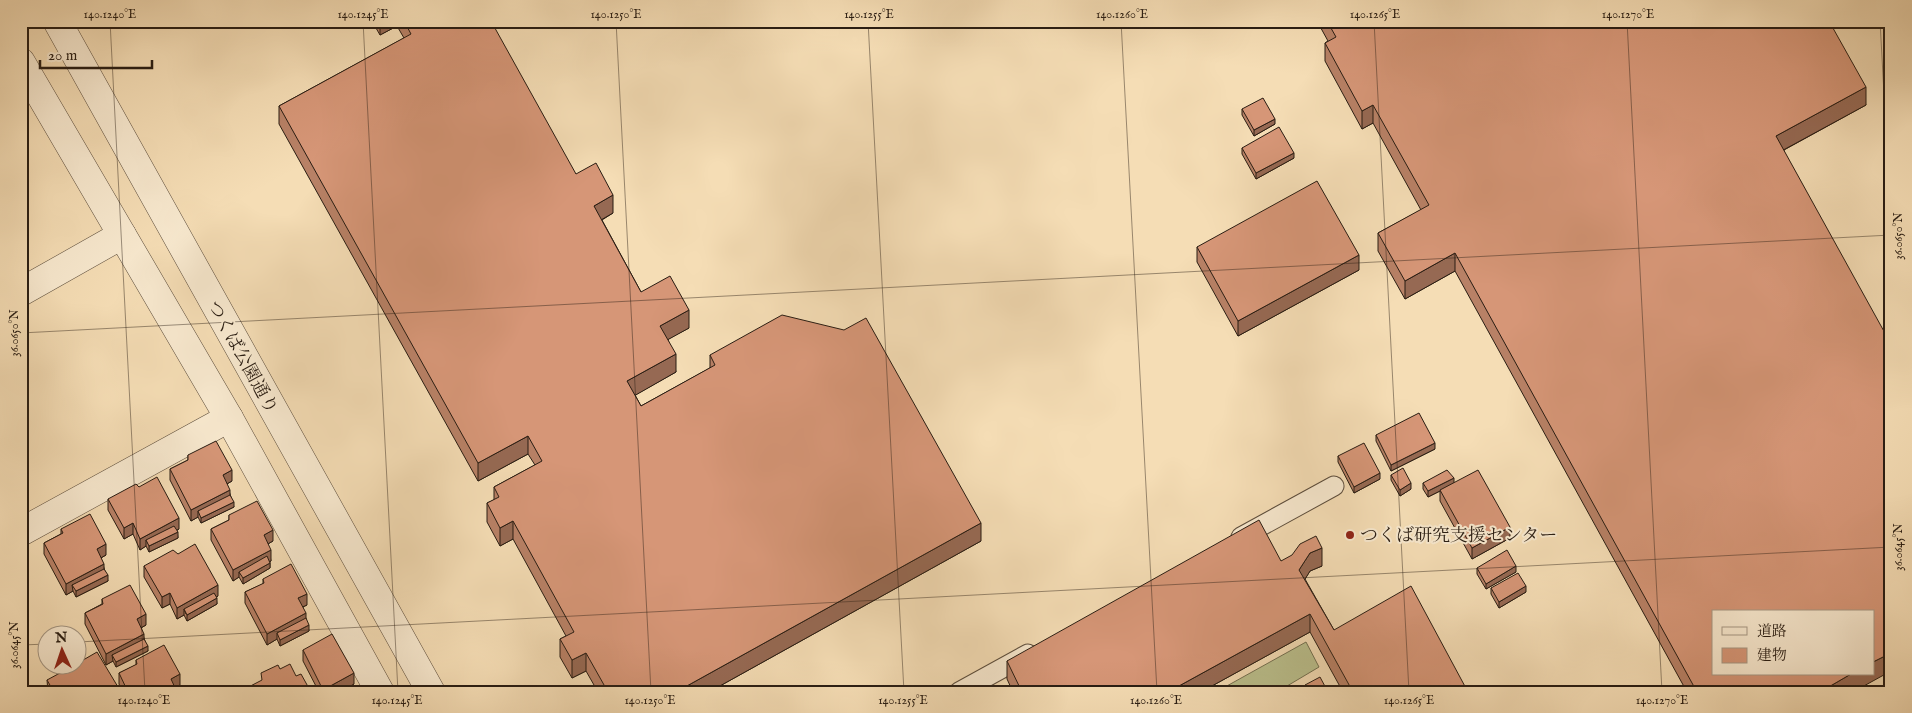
<svg xmlns="http://www.w3.org/2000/svg" width="1912" height="713" font-family="'IM FELL English','Noto Serif JP',serif">
	<style>
		.green { fill: #bbc18e; stroke: #726f50 }
		.lines { fill: none; stroke-linecap: round; stroke-linejoin: round }
		.lane-casing { stroke: #5c4d3c; stroke-width: 21 }
		.street-casing { stroke: #5c4d3c; stroke-width: 29 }
		.lane { stroke: #f8e9cf; stroke-width: 19 }
		.street { stroke: #f8e9cf; stroke-width: 28 }
		.wall { fill: #b88166; stroke: #291d13 }
		.shaded-wall { fill: #966953; stroke: #291d13 }
		.building { fill: #d69677; stroke: #291d13 }
		.ticks { fill: none; stroke: #291d13; stroke-width: 1; stroke-opacity: 0.45 }
		.poi-dot { fill: #8f2418; stroke: #f8e9cf; stroke-width: 2 }
		.labels { text-anchor: middle; stroke-width: 4; stroke-linejoin: round; paint-order: stroke }
		.street-label { font-size: 18px; fill: #291d13; stroke: #f8e9cf }
		.poi-label { font-size: 18px; fill: #291d13; stroke: #f8e9cf; text-anchor: start }
		.neatline { fill: none; stroke: #291d13; stroke-width: 2 }
		.ticks-label { font-size: 12px; text-anchor: middle; fill: #291d13 }
	</style>
	<rect width="100%" height="100%" fill="#f5ddb5"/>
	<filter id="stains"><feTurbulence type="fractalNoise" baseFrequency=".004" numOctaves="4"/><feColorMatrix values="0 0 0 0 .2 0 0 0 0 .09 0 0 0 0 .02 0 0 0 .5 -.17"/></filter>
	<radialGradient id="worn" r=".72"><stop offset=".6" stop-color="#630" stop-opacity="0"/><stop offset="1" stop-color="#630" stop-opacity=".3"/></radialGradient>
	<!-- green -->
	<polygon class="green" points="1306,642 1319,667 1277,692 1216,692"/>
	<g class="lines">
		<defs>
			<g id="lane">
				<polyline points="1241,537 1334,486"/>
				<polyline points="959,692 1028,654"/>
			</g>
			<g id="street">
				<polyline points="57,21 431,692"/>
				<polyline points="21,62 229,418 380,692"/>
				<polyline points="21,292 122,235"/>
				<polyline points="21,532 229,418"/>
			</g>
		</defs>
		<!-- lane casing -->
		<use href="#lane" class="lane-casing"/>
		<!-- street casing -->
		<use href="#street" class="street-casing"/>
		<!-- lane -->
		<use href="#lane" class="lane"/>
		<!-- street -->
		<use href="#street" class="street"/>
	</g>
	<!-- wall -->
	<g class="wall">
		<polygon points="372,21 430,21 613,213 602,220 641,292 689,328 668,339 676,372 635,395 641,406 710,368 710,355 981,541 709,692 598,692 586,671 572,678 560,657 560,639 566,636 513,539 500,546 487,522 487,503 494,500 494,487 535,465 528,454 478,481 279,124 279,106 404,38 397,26 380,35"/>
		<polygon points="1317,21 1829,21 1866,105 1784,150 1853,692 1687,692 1455,271 1405,299 1378,251 1378,233 1421,210 1373,123 1362,129 1325,61 1325,43 1328,41"/>
		<polygon points="1242,109 1275,124 1254,136 1242,115"/>
		<polygon points="1242,148 1294,158 1256,179 1242,154"/>
		<polygon points="1197,247 1359,270 1238,336 1197,262"/>
		<polygon points="1376,435 1435,449 1391,471 1376,441"/>
		<polygon points="188,455 232,481 227,484 234,507 201,523 198,517 191,521 170,480 170,469 188,460"/>
		<polygon points="1338,456 1380,479 1354,493 1338,462"/>
		<polygon points="1391,475 1411,489 1400,496 1391,480"/>
		<polygon points="1423,483 1454,483 1510,538 1472,559 1440,501 1440,491 1428,497 1423,489"/>
		<polygon points="108,499 179,529 177,530 178,538 149,552 146,546 140,550 133,534 124,539 108,510"/>
		<polygon points="229,515 273,541 268,544 271,561 270,562 270,568 243,584 239,577 233,581 211,540 211,529 229,520"/>
		<polygon points="61,529 106,555 101,558 108,581 76,597 73,591 66,595 44,554 44,543 61,534"/>
		<polygon points="1281,561 1322,566 1310,571 1305,579 1334,630 1468,692 1343,692 1310,632 1201,692 1013,692 1007,679 1007,661"/>
		<polygon points="144,566 218,596 216,597 217,604 187,621 184,615 177,619 170,604 162,608 144,577"/>
		<polygon points="1477,568 1516,572 1486,589 1477,574"/>
		<polygon points="263,579 307,605 303,607 309,631 280,646 277,639 267,645 245,603 245,592 263,584"/>
		<polygon points="1491,588 1526,592 1499,608 1491,594"/>
		<polygon points="102,599 146,625 141,628 148,651 116,667 113,661 106,665 85,624 85,613 102,604"/>
		<polygon points="303,650 354,684 340,692 319,692 303,661"/>
		<polygon points="136,660 180,685 175,688 177,692 123,692 119,684 119,673 136,665"/>
		<polygon points="47,680 121,692 48,692"/>
		<polygon points="1305,685 1328,692 1306,692"/>
	</g>
	<!-- shaded-wall -->
	<g class="shaded-wall">
		<polygon points="380,21 397,21 397,26 380,35"/>
		<polygon points="1866,87 1866,105 1776,154 1776,136"/>
		<polygon points="1373,105 1373,123 1362,129 1362,111"/>
		<polygon points="1275,119 1275,124 1254,136 1254,130"/>
		<polygon points="1294,153 1294,158 1256,179 1256,173"/>
		<polygon points="613,195 613,213 594,224 594,206"/>
		<polygon points="1455,253 1455,271 1405,299 1405,281"/>
		<polygon points="1359,255 1359,270 1238,336 1238,321"/>
		<polygon points="689,310 689,328 660,344 660,326"/>
		<polygon points="676,354 676,372 627,400 627,381"/>
		<polygon points="528,436 528,454 478,481 478,463"/>
		<polygon points="1435,443 1435,449 1391,471 1391,465"/>
		<polygon points="232,470 232,481 223,486 223,475"/>
		<polygon points="1380,473 1380,479 1354,493 1354,487"/>
		<polygon points="1454,478 1454,484 1428,497 1428,491"/>
		<polygon points="1411,483 1411,489 1400,496 1400,490"/>
		<polygon points="230,490 230,501 198,511 198,517 191,521 191,510"/>
		<polygon points="234,502 234,507 201,523 201,518"/>
		<polygon points="179,518 179,529 149,545 146,540 146,546 140,550 140,539"/>
		<polygon points="513,521 513,539 500,546 500,528"/>
		<polygon points="133,523 133,534 124,539 124,528"/>
		<polygon points="981,523 981,541 709,692 676,692"/>
		<polygon points="1510,527 1510,538 1472,559 1472,548"/>
		<polygon points="273,530 273,541 264,546 264,535"/>
		<polygon points="178,532 178,538 149,552 149,546"/>
		<polygon points="106,544 106,555 97,560 97,549"/>
		<polygon points="1322,548 1322,566 1310,571 1299,589 1299,570 1310,553"/>
		<polygon points="271,550 271,561 242,576 239,572 239,577 233,581 233,570"/>
		<polygon points="270,563 270,568 243,584 243,578"/>
		<polygon points="104,564 104,575 72,585 73,591 66,595 66,584"/>
		<polygon points="1516,566 1516,572 1486,589 1486,584"/>
		<polygon points="108,575 108,581 76,597 76,591"/>
		<polygon points="218,585 218,596 186,614 184,609 184,615 177,619 177,608"/>
		<polygon points="1526,586 1526,592 1499,608 1499,602"/>
		<polygon points="170,593 170,604 162,608 162,597"/>
		<polygon points="307,594 307,605 298,609 298,598"/>
		<polygon points="217,598 217,604 187,621 187,615"/>
		<polygon points="306,613 306,624 277,633 277,639 267,645 267,634"/>
		<polygon points="146,614 146,625 137,630 137,619"/>
		<polygon points="1310,614 1310,632 1201,692 1168,692"/>
		<polygon points="309,625 309,631 280,646 280,640"/>
		<polygon points="144,634 144,645 112,655 113,661 106,665 106,654"/>
		<polygon points="148,646 148,651 116,667 116,662"/>
		<polygon points="586,653 586,671 572,678 572,660"/>
		<polygon points="1891,653 1891,671 1853,692 1820,692 1851,674 1873,674 1873,662"/>
		<polygon points="354,673 354,684 340,692 323,692 323,690"/>
		<polygon points="180,674 180,685 171,690 171,679"/>
	</g>
	<!-- building -->
	<g class="building">
		<polygon points="404,21 430,21 431,23 434,21 491,21 576,174 596,163 613,195 594,206 641,292 670,276 689,310 660,326 676,354 627,381 641,406 715,365 710,355 782,315 844,330 866,318 981,523 676,692 608,692 586,653 572,660 560,639 574,632 513,521 500,528 487,503 499,497 494,487 542,461 528,436 478,463 279,106 411,34"/>
		<polygon points="1327,21 1829,21 1866,87 1776,136 1891,344 1891,653 1873,662 1873,612 1713,612 1713,674 1851,674 1820,692 1697,692 1455,253 1405,281 1378,233 1429,205 1373,105 1362,111 1325,43 1336,37"/>
		<polygon points="1263,98 1275,119 1254,130 1242,109"/>
		<polygon points="1279,127 1294,153 1256,173 1242,148"/>
		<polygon points="1317,181 1359,255 1238,321 1197,247"/>
		<polygon points="1419,413 1435,443 1391,465 1376,435"/>
		<polygon points="216,441 232,470 223,475 230,490 191,510 170,469 188,460 188,455"/>
		<polygon points="1364,443 1380,473 1354,487 1338,456"/>
		<polygon points="1403,468 1411,483 1400,490 1391,475"/>
		<polygon points="1447,470 1454,478 1428,491 1423,483"/>
		<polygon points="1478,470 1510,527 1472,548 1440,490"/>
		<polygon points="157,477 179,518 140,539 133,523 124,528 108,499 136,484 139,487"/>
		<polygon points="230,495 234,502 201,518 198,511"/>
		<polygon points="257,501 273,530 264,535 271,550 233,570 211,529 229,520 229,515"/>
		<polygon points="90,514 106,544 97,549 104,564 66,584 44,543 63,533 61,529"/>
		<polygon points="1259,520 1281,561 1292,555 1300,544 1316,536 1322,548 1310,553 1299,570 1334,630 1411,586 1468,692 1353,692 1310,614 1168,692 1022,692 1007,661"/>
		<polygon points="174,526 178,532 149,546 146,540"/>
		<polygon points="195,544 218,585 177,608 170,593 162,597 144,566 173,550 178,554"/>
		<polygon points="1507,550 1516,566 1486,584 1477,568"/>
		<polygon points="267,556 270,563 243,578 239,572"/>
		<polygon points="291,564 307,594 298,598 306,613 267,634 245,592 264,583 263,579"/>
		<polygon points="104,569 108,575 76,591 72,585"/>
		<polygon points="1518,573 1526,586 1499,602 1491,588"/>
		<polygon points="130,585 146,614 137,619 144,634 106,654 85,613 103,604 102,599"/>
		<polygon points="214,593 217,598 187,615 184,609"/>
		<polygon points="306,618 309,625 280,640 277,633"/>
		<polygon points="332,634 354,673 323,690 303,650"/>
		<polygon points="144,639 148,646 116,662 112,655"/>
		<polygon points="164,645 180,674 171,679 177,692 128,692 119,673 137,664 136,660"/>
		<polygon points="97,652 121,692 54,692 47,680 73,666 78,666 78,663"/>
		<polygon points="290,664 296,676 301,674 311,692 239,692 262,680 261,673 278,665 280,669"/>
		<polygon points="1320,677 1328,692 1309,692 1305,685"/>
	</g>
	<!-- ticks -->
	<path class="ticks" d="M110,21L145,692M363,21L398,692M616,21L651,692M868,21L904,692M1121,21L1157,692M1374,21L1409,692M1627,21L1662,692M1880,21L1891,222M21,22L34,21M21,333L1891,235M78,642L1891,547M21,645L48,644"/>
	<!-- markers -->
	<circle class="poi-dot" cx="1350" cy="535" r="5"/>
	<g class="labels">
		<!-- street labels -->
		<g class="street-label">
			<text transform="translate(243 357) rotate(61)" y="6">つくば公園通り</text>
		</g>
		<!-- poi labels -->
		<g class="poi-label">
			<text x="1360" y="541">つくば研究支援センター</text>
		</g>
	</g>
	<!-- margin -->
	<rect width="1912" height="713" fill="none" stroke="#f5ddb5" stroke-width="55"/>
	<!-- legend -->
	<rect x="1712" y="610" width="162" height="65" fill="#f8e9cf" stroke="#a59784"/>
	<rect x="1722" y="627" width="25" height="8" fill="#f8e9cf" stroke="#a59784"/>
	<text x="1757" y="636" font-size="15" fill="#291d13">道路</text>
	<rect x="1722" y="648" width="25" height="15" fill="#d69677" stroke="#a59784"/>
	<text x="1757" y="660" font-size="15" fill="#291d13">建物</text>
	<!-- north arrow -->
	<g transform="translate(62 650) rotate(357)"><circle r="24" fill="#f8e9cf" stroke="#a59784"/>
	<path d="M0-4L9 19L0 12L-9 19Z" fill="#8f2418"/>
	<text y="-8" font-size="14" font-weight="bold" text-anchor="middle" fill="#291d13">N</text>
	</g>
	<!-- scale -->
	<path d="M40 60v8h112v-8" fill="none" stroke="#291d13" stroke-width="2.5"/>
	<text x="48" y="60" font-size="15" fill="#291d13" stroke="#f8e9cf" stroke-width="4" paint-order="stroke">20 m</text>
	<rect x="28" y="28" width="1856" height="658" class="neatline"/>
	<g class="ticks-label">
		<text x="110" y="18">140.1240°E</text>
		<text x="363" y="18">140.1245°E</text>
		<text x="616" y="18">140.1250°E</text>
		<text x="869" y="18">140.1255°E</text>
		<text x="1122" y="18">140.1260°E</text>
		<text x="1375" y="18">140.1265°E</text>
		<text x="1628" y="18">140.1270°E</text>
		<text transform="translate(1898 236) rotate(-90)" y="4">36.0650°N</text>
		<text transform="translate(14 333) rotate(-90)" y="4">36.0650°N</text>
		<text transform="translate(1898 547) rotate(-90)" y="4">36.0645°N</text>
		<text transform="translate(14 645) rotate(-90)" y="4">36.0645°N</text>
		<text x="144" y="704">140.1240°E</text>
		<text x="397" y="704">140.1245°E</text>
		<text x="650" y="704">140.1250°E</text>
		<text x="903" y="704">140.1255°E</text>
		<text x="1156" y="704">140.1260°E</text>
		<text x="1409" y="704">140.1265°E</text>
		<text x="1662" y="704">140.1270°E</text>
	</g>
	<rect width="100%" height="100%" filter="url(#stains)"/>
	<rect width="100%" height="100%" fill="url(#worn)"/>
</svg>
